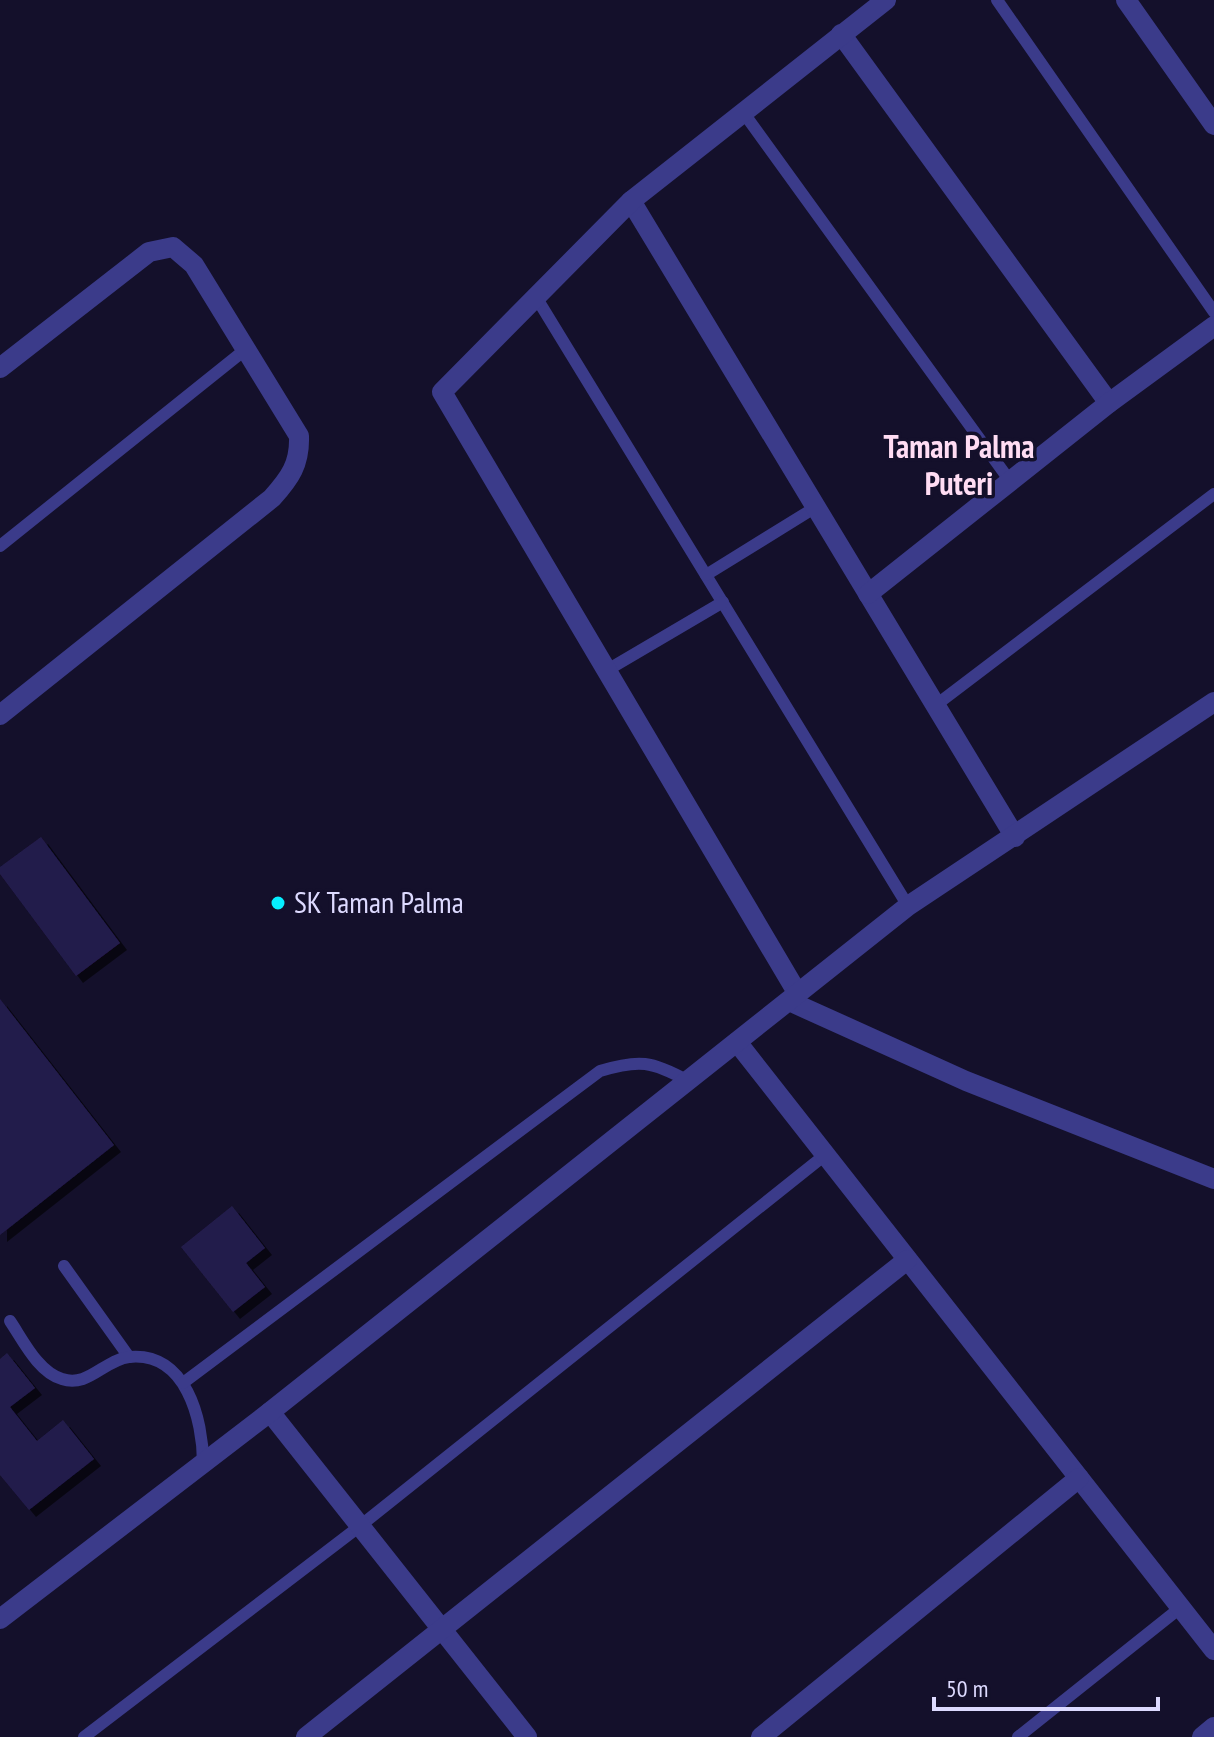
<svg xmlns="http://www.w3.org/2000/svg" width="1214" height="1737" font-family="'PT Sans Narrow',sans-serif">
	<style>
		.building { fill: #241c4c; filter: url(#shadow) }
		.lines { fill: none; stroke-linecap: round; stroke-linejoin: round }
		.service { stroke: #3b3b8a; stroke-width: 12 }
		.minor { stroke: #3b3b8a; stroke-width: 20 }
		.poi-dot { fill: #06eeff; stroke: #14102b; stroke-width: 3 }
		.labels { text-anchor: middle; stroke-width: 7; stroke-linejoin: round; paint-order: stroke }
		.poi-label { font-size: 30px; fill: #dddaff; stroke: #14102b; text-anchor: start }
		.neighbourhood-label { font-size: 32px; font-weight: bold; fill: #ffdcf3; stroke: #14102b }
	</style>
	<defs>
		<filter id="shadow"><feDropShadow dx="7" dy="7" stdDeviation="0" flood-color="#0009"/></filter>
	</defs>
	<rect width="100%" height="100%" fill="#14102b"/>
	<!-- building -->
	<g class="building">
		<polygon points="41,837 120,943 76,976 0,874 0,867"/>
		<polygon points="0,999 114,1145 0,1235"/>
		<polygon points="232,1206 265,1248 246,1263 265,1287 233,1312 181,1247"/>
		<polygon points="7,1353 35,1388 10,1407 37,1441 63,1420 94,1459 29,1510 0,1475 0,1359"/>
	</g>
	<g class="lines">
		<!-- service -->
		<g class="service">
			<polyline points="997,0 1214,312"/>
			<polyline points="743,112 1010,481"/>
			<polyline points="536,297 908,906"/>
			<polyline points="0,546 246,349"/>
			<polyline points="706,575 816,507"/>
			<polyline points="604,672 723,602"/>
			<polyline points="936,705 1214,494"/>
			<polyline points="64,1266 129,1357"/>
			<path d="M10,1321C23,1340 38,1372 62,1379C88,1388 104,1360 129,1357C186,1351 203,1420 203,1463"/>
			<path d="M183,1383L600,1071C639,1059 652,1061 688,1081"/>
			<polyline points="84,1737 360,1526 825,1155"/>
			<polyline points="1018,1737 1180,1608"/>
		</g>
		<!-- minor -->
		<g class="minor">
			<polyline points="1126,0 1214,125"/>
			<polyline points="841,34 1109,403"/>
			<polyline points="631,201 1015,837"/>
			<path d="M0,368L149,252L173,247L194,265L299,436C300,464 290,478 272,498L0,715"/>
			<polyline points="868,594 1109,403 1214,326"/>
			<polyline points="798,994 442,392 631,201 886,0"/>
			<polyline points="789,1001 966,1081 1214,1179"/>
			<polyline points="737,1042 1214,1650"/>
			<polyline points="270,1412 527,1737"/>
			<polyline points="0,1619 270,1412 908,906 1214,702"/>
			<polyline points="306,1737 907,1260"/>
			<polyline points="761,1737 1079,1478"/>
			<polyline points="1202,1737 1214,1727"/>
		</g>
	</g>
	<!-- markers -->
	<circle class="poi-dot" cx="278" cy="903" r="8"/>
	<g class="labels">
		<!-- poi labels -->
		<g class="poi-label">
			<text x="294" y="913">SK Taman Palma</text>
		</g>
		<!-- neighbourhood labels -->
		<g class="neighbourhood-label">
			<text x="959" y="458">Taman Palma<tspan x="959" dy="37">Puteri</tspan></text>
		</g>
	</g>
	<!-- scale -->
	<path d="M934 1697v12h224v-12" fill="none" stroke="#dddaff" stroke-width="4"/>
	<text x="946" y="1697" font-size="24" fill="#dddaff" stroke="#14102b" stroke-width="6" paint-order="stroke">50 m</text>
</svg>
